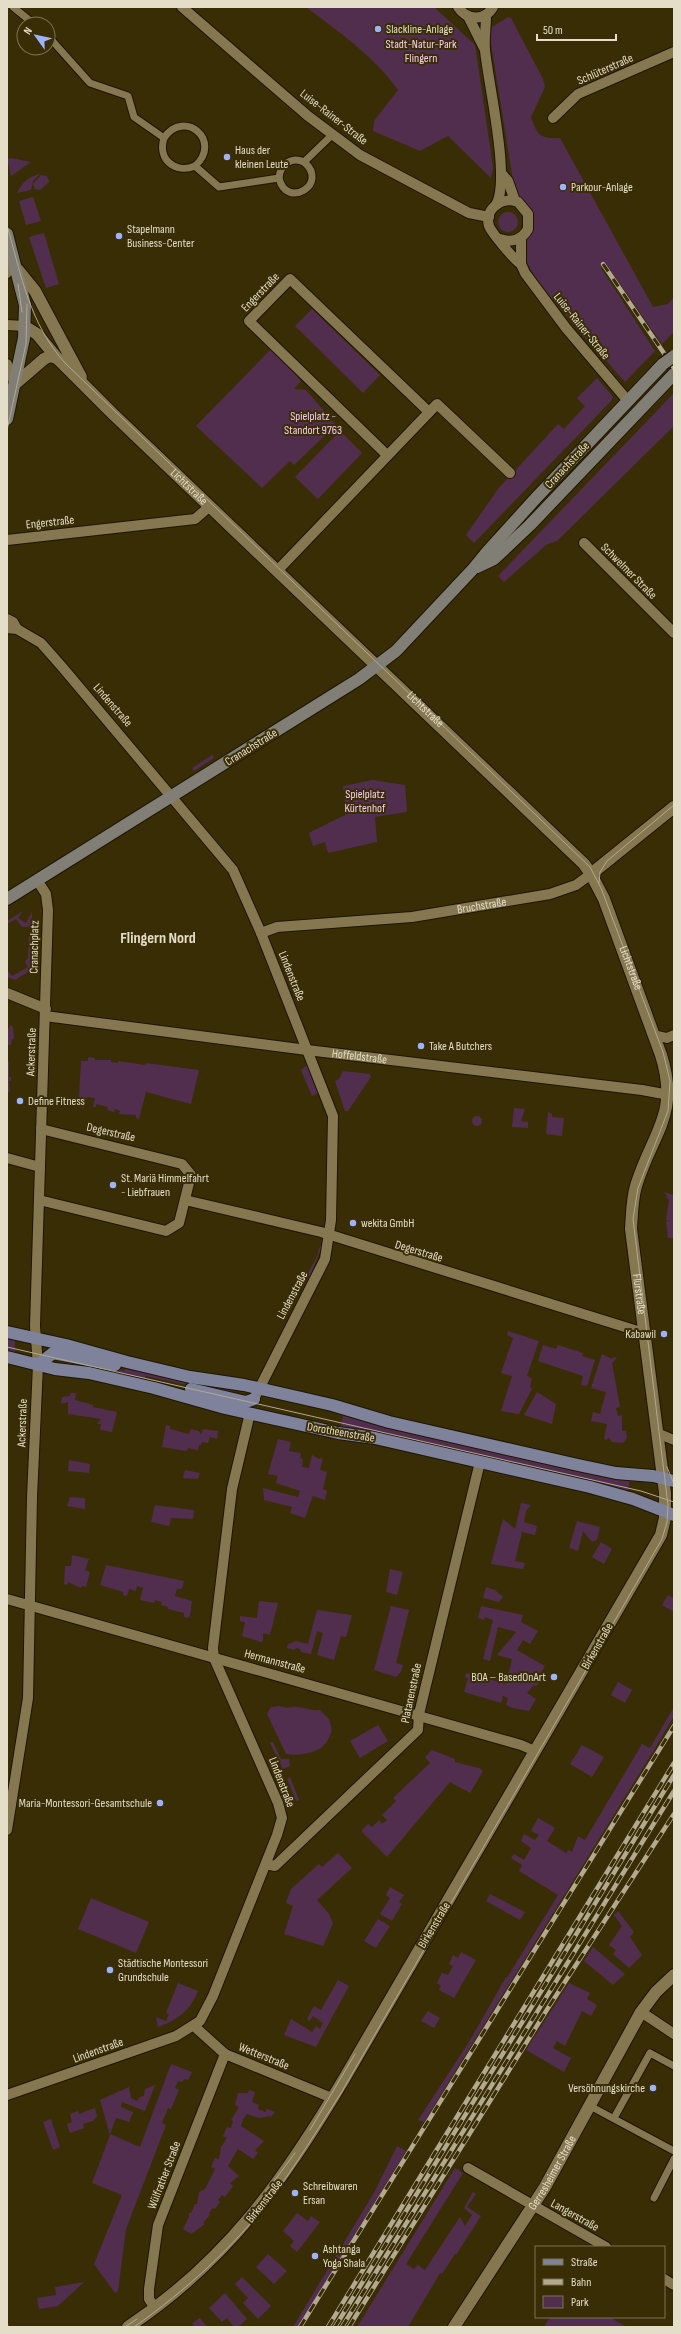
<svg xmlns="http://www.w3.org/2000/svg" width="681" height="2334" font-family="'Sofia Sans Condensed',sans-serif">
	<style>
		.green { fill: #522e4e }
		.lines { fill: none; stroke-linecap: round; stroke-linejoin: round }
		.pedestrian-casing { stroke: #1e1600; stroke-width: 9 }
		.minor-casing { stroke: #1e1600; stroke-width: 12 }
		.tertiary-casing { stroke: #1e1600; stroke-width: 14 }
		.secondary-casing { stroke: #1e1600; stroke-width: 14 }
		.primary-casing { stroke: #1e1600; stroke-width: 14 }
		.pedestrian { stroke: #857851; stroke-width: 7 }
		.minor { stroke: #857851; stroke-width: 10 }
		.tertiary { stroke: #857851; stroke-width: 12 }
		.secondary { stroke: #817e76; stroke-width: 12 }
		.primary { stroke: #7e839b; stroke-width: 12 }
		.tram { stroke: #b2a98f; stroke-width: 1 }
		.rail-casing { stroke: #b2a98f; stroke-width: 4.5 }
		.rail { stroke: #392d05; stroke-width: 3; stroke-dasharray: 9; stroke-linecap: butt }
		.secondary-bridge-casing { stroke: #1e1600; stroke-width: 14; stroke-linecap: butt }
		.secondary-bridge { stroke: #817e76; stroke-width: 12 }
		.poi-dot { fill: #9fb3fd; stroke: #392d05; stroke-width: 1.5 }
		.labels { text-anchor: middle; stroke-width: 4; stroke-linejoin: round; paint-order: stroke }
		.poi-label { font-size: 12px; fill: #e4ddc8; stroke: #392d05; text-anchor: start }
		.park-label { font-size: 12px; fill: #f9cdf2; stroke: #392d05 }
		.street-label { font-size: 12px; fill: #e4ddc8; stroke: #392d05 }
		.district-label { font-size: 16px; font-weight: bold; fill: #e4ddc8; stroke: #392d05 }
	</style>
	<rect width="100%" height="100%" fill="#392d05"/>
	<!-- green -->
	<g class="green">
		<path d="M306,7H434L475,45L493,167L491,178L448,136L420,151L373,131L374,121L398,90C374,56 339,32 306,7Z"/>
		<path d="M508,17L511,18L543,79L545,87L531,117C537,135 540,139 560,138L653,307L668,304L674,297V332L662,344L606,264L601,268L655,351L625,382L551,298L532,272L526,261L524,247L534,223L530,209L518,197L514,187L490,37L492,27Z"/>
		<polygon points="11,158 31,162 11,176 7,159"/>
		<path d="M40,174L33,181L31,190L17,193C22,183 29,176 40,174Z"/>
		<polygon points="41,175 47,176 49,182 40,190 35,189 33,184"/>
		<polygon points="33,197 41,221 26,225 19,201"/>
		<circle cx="508" cy="222" r="10"/>
		<polygon points="44,233 59,284 46,288 29,237"/>
		<polygon points="312,309 380,375 363,393 295,326"/>
		<polygon points="272,348 301,381 294,389 306,390 336,425 294,465 290,461 262,488 196,426"/>
		<polygon points="597,378 613,397 612,400 474,543 466,535 498,489 558,424 564,429 585,406 577,398"/>
		<polygon points="674,393 674,426 557,541 546,545 504,582 498,576"/>
		<polygon points="340,431 362,453 318,499 295,477"/>
		<polygon points="212,755 214,758 194,771 192,768"/>
		<polygon points="373,780 405,785 407,812 375,817 377,842 328,853 325,842 313,846 309,833 347,814 343,786"/>
		<polygon points="23,911 18,918 26,923 32,912 32,918 30,919 32,927 22,927 16,919 7,924 7,921"/>
		<polygon points="32,935 31,970 15,980 7,977 7,970 12,976 28,967 25,961 28,958 29,936"/>
		<polygon points="10,1025 13,1027 14,1039 12,1039 11,1045 7,1045 7,1027 9,1028"/>
		<polygon points="88,1057 95,1058 95,1060 111,1060 111,1062 118,1063 118,1061 145,1065 146,1063 199,1070 191,1104 146,1092 139,1119 136,1118 136,1115 119,1114 120,1111 115,1109 114,1112 107,1110 108,1107 96,1104 96,1107 93,1107 95,1098 87,1097 84,1108 74,1106 74,1097 79,1097 81,1061 88,1061"/>
		<polygon points="7,1061 9,1061 9,1077 11,1077 11,1081 9,1081 10,1092 7,1092"/>
		<polygon points="307,1065 318,1093 312,1096 301,1070"/>
		<polygon points="343,1071 370,1074 371,1077 348,1111 345,1111 335,1081 339,1079"/>
		<polygon points="514,1108 525,1109 521,1121 528,1122 528,1128 512,1127"/>
		<polygon points="548,1112 552,1114 552,1117 564,1118 562,1136 546,1134"/>
		<circle cx="477" cy="1121" r="5"/>
		<polygon points="674,1191 674,1238 668,1238 666,1221 672,1222 666,1220 669,1200 664,1196 668,1197 664,1192 673,1195"/>
		<polygon points="320,1246 322,1246 309,1279 306,1277 317,1256"/>
		<polygon points="508,1331 539,1341 527,1376 532,1379 530,1387 532,1389 519,1414 501,1411 512,1376 501,1373 513,1338 507,1335"/>
		<polygon points="7,1337 15,1338 15,1355 7,1353"/>
		<polygon points="543,1345 556,1349 558,1345 583,1353 582,1356 595,1360 587,1386 581,1385 583,1376 538,1361"/>
		<polygon points="602,1354 612,1359 613,1357 617,1358 612,1363 620,1407 616,1408 618,1416 622,1415 622,1431 626,1431 627,1438 623,1443 612,1442 608,1437 607,1440 604,1439 607,1424 591,1421 593,1412 600,1414 606,1392 591,1388"/>
		<polygon points="64,1357 124,1371 126,1367 229,1387 229,1390 232,1391 231,1395 146,1376 144,1381 68,1366 67,1363 62,1361"/>
		<polygon points="537,1392 556,1404 552,1424 524,1415"/>
		<polygon points="71,1393 76,1393 75,1400 93,1405 93,1407 117,1412 112,1432 100,1430 101,1424 97,1424 101,1419 68,1414 68,1402 61,1404 62,1397 70,1396"/>
		<polygon points="344,1413 634,1480 634,1482 630,1481 627,1491 635,1495 340,1429"/>
		<polygon points="166,1425 170,1426 170,1429 189,1434 191,1429 199,1431 201,1435 203,1429 218,1431 217,1439 210,1437 208,1443 202,1442 201,1445 199,1445 198,1450 188,1448 186,1451 162,1447"/>
		<polygon points="278,1439 291,1442 289,1451 301,1453 300,1458 303,1459 302,1467 309,1468 312,1455 319,1459 323,1458 320,1470 327,1472 323,1489 327,1491 325,1500 313,1496 305,1518 290,1513 292,1507 264,1500 263,1488 298,1497 300,1491 276,1483 278,1476 268,1474"/>
		<polygon points="69,1460 90,1464 89,1473 68,1471"/>
		<polygon points="185,1470 200,1473 198,1479 183,1478"/>
		<polygon points="70,1497 85,1498 85,1509 67,1506"/>
		<polygon points="521,1503 531,1505 526,1511 524,1522 537,1526 535,1535 522,1532 515,1561 525,1563 523,1569 491,1564 503,1519 515,1529"/>
		<polygon points="155,1505 194,1510 193,1519 171,1518 169,1526 151,1522"/>
		<polygon points="577,1521 600,1527 597,1540 592,1542 583,1531 578,1551 569,1548"/>
		<polygon points="601,1542 612,1549 604,1564 592,1557"/>
		<polygon points="72,1555 89,1559 85,1570 90,1572 86,1587 82,1586 81,1588 68,1582 67,1585 64,1584 65,1566 71,1566"/>
		<polygon points="106,1565 184,1581 182,1589 177,1589 175,1596 192,1601 190,1615 188,1618 184,1617 184,1613 168,1609 168,1607 161,1605 162,1602 155,1600 154,1603 140,1600 143,1588 137,1586 136,1591 129,1589 127,1596 123,1595 123,1592 100,1585"/>
		<polygon points="390,1569 403,1572 397,1595 386,1592"/>
		<polygon points="486,1587 495,1590 503,1597 499,1602 483,1598"/>
		<polygon points="668,1595 674,1599 674,1612 662,1605"/>
		<polygon points="259,1601 278,1603 270,1635 263,1633 263,1641 261,1642 242,1636 245,1622 240,1621 240,1616 257,1618"/>
		<polygon points="391,1606 409,1610 396,1663 403,1665 401,1672 396,1677 374,1670"/>
		<polygon points="481,1606 523,1615 521,1622 538,1631 530,1644 523,1640 517,1650 545,1666 540,1674 535,1672 532,1676 540,1682 536,1686 534,1685 527,1693 536,1699 529,1711 512,1708 506,1705 508,1698 503,1696 501,1703 464,1692 468,1678 465,1677 466,1673 506,1684 512,1659 497,1655 516,1632 498,1627 490,1661 483,1659 493,1620 485,1617 484,1620 478,1618"/>
		<polygon points="317,1610 352,1615 346,1637 341,1636 334,1660 317,1655 323,1633 317,1631 311,1654 301,1652 300,1649 296,1648 294,1650 287,1648 288,1644 296,1641 308,1644"/>
		<polygon points="618,1682 632,1690 625,1703 611,1695"/>
		<path d="M279,1706C287,1709 289,1707 297,1707C305,1707 310,1711 320,1710L329,1719L332,1730C330,1735 328,1741 325,1744C317,1754 297,1756 286,1754L267,1714L271,1707Z"/>
		<polygon points="674,1707 674,1716 654,1750 424,2122 418,2120 469,2042 506,1977 507,1978 558,1895 519,1871 522,1865 511,1858 514,1854 524,1860 531,1848 521,1841 524,1834 535,1840 539,1835 531,1831 538,1818 555,1828 547,1841 566,1853 569,1850 572,1852 578,1836 585,1840 642,1744 650,1748"/>
		<polygon points="378,1725 388,1741 360,1758 350,1741"/>
		<polygon points="273,1742 281,1759 289,1759 290,1766 283,1769 270,1743"/>
		<polygon points="582,1745 604,1757 592,1777 570,1764"/>
		<polygon points="432,1750 455,1759 455,1762 479,1768 483,1771 470,1793 450,1782 387,1857 361,1831 368,1824 372,1827 379,1820 382,1824 387,1820 382,1815 396,1801 393,1798 430,1763 425,1757"/>
		<polygon points="290,1777 299,1800 296,1801 287,1779"/>
		<polygon points="338,1853 352,1868 317,1900 329,1914 333,1923 323,1946 284,1934 293,1906 286,1903 291,1889 319,1864 322,1867"/>
		<polygon points="390,1887 404,1895 399,1902 402,1904 392,1921 380,1914 390,1898 386,1895"/>
		<polygon points="490,1894 525,1912 520,1920 486,1901"/>
		<polygon points="91,1898 149,1922 136,1953 78,1929"/>
		<polygon points="618,1911 634,1932 630,1937 642,1955 629,1968 613,1954 616,1950 609,1945 622,1926 614,1915"/>
		<polygon points="378,1919 390,1926 376,1948 364,1941"/>
		<polygon points="593,1947 625,1974 613,1985 584,1961"/>
		<polygon points="461,1952 476,1960 454,1998 439,1990 441,1986 437,1983 442,1973 448,1975 453,1966 449,1964 453,1955 458,1958"/>
		<polygon points="338,1980 349,1986 316,2047 284,2035 291,2019 312,2032 316,2026 320,2029 323,2023 313,2016 310,2021 307,2019 314,2006 321,2010"/>
		<path d="M178,1983L198,1991C191,2010 176,2021 158,2027L156,2017L166,2021L169,2014L166,2013Z"/>
		<polygon points="569,1983 590,1993 587,1999 597,2005 591,2016 582,2011 565,2046 557,2041 553,2048 571,2058 564,2072 526,2050"/>
		<polygon points="428,2011 440,2018 434,2028 421,2021"/>
		<polygon points="171,2064 192,2072 188,2080 184,2079 182,2082 178,2081 175,2088 179,2090 171,2109 168,2108 162,2123 166,2125 126,2229 118,2291 115,2293 94,2264 122,2195 92,2183 110,2135 100,2100 129,2087 131,2098 137,2101 140,2097 144,2096 145,2089 155,2085 145,2111 122,2102 121,2107 133,2112 129,2122 116,2118 110,2134 140,2147"/>
		<polygon points="249,2090 255,2092 252,2102 259,2105 258,2109 265,2112 267,2109 275,2112 270,2118 270,2116 259,2118 247,2114 242,2120 243,2120 241,2126 264,2141 255,2150 258,2153 253,2159 238,2149 228,2166 239,2176 230,2183 233,2186 225,2197 222,2195 218,2200 220,2202 215,2209 213,2208 209,2213 210,2215 203,2223 205,2224 191,2234 183,2229 189,2217 189,2213 191,2213 195,2204 197,2204 199,2192 205,2189 215,2169 211,2167 215,2158 219,2159 221,2147 227,2138 223,2136 227,2127 231,2128 233,2121 231,2120 239,2107 235,2105 238,2093 248,2093"/>
		<polygon points="95,2108 97,2116 93,2121 83,2124 84,2128 70,2133 67,2124 72,2122 70,2114 78,2111 79,2114"/>
		<polygon points="51,2119 60,2147 53,2150 43,2122"/>
		<polygon points="397,2146 406,2151 298,2327 293,2327 375,2191"/>
		<polygon points="455,2168 463,2173 406,2264 414,2269 418,2265 425,2270 460,2217 465,2226 472,2215 464,2208 473,2192 476,2194 467,2207 481,2216 456,2255 455,2254 442,2274 440,2273 408,2327 357,2327"/>
		<polygon points="297,2213 308,2221 311,2216 320,2222 297,2252 290,2246 294,2241 283,2231"/>
		<polygon points="268,2254 287,2271 274,2284 256,2267"/>
		<polygon points="242,2277 271,2306 258,2319 243,2303 248,2298 235,2284"/>
		<polygon points="84,2282 58,2306 39,2309 37,2298 56,2295 55,2287"/>
		<polygon points="225,2293 247,2319 238,2327 234,2327 227,2318 222,2322 209,2308"/>
		<polygon points="550,2317 609,2317 627,2327 544,2327"/>
		<polygon points="200,2318 207,2327 195,2327 192,2323"/>
	</g>
	<g class="lines">
		<defs>
			<g id="pedestrian">
				<polyline points="13,7 34,24"/>
				<path d="M48,36L90,83L128,96L134,117L164,138C157,160 176,174 195,166L219,187L279,178C280,165 291,156 304,162L332,135"/>
				<path d="M164,138C184,108 223,141 195,166"/>
				<path d="M279,178C286,210 330,184 304,162"/>
				<polyline points="590,2106 674,2151"/>
				<polyline points="614,2118 650,2053 674,2066"/>
				<polyline points="654,2198 674,2159"/>
			</g>
			<g id="minor">
				<polyline points="182,7 308,116 360,155 469,213 489,217"/>
				<path d="M458,7C467,21 485,21 493,7"/>
				<polyline points="468,16 484,48"/>
				<path d="M486,16C486,27 484,39 485,50C488,83 511,179 496,205"/>
				<polyline points="553,118 578,94 674,52"/>
				<polyline points="502,174 508,181 515,201"/>
				<polyline points="521,238 521,264 525,273 566,328 628,401"/>
				<path d="M500,239C511,243 522,240 528,229V214L518,202C502,196 484,209 489,226C491,232 516,262 521,264"/>
				<polyline points="7,273 14,258"/>
				<polyline points="7,325 24,326"/>
				<polyline points="7,364 15,384"/>
				<polyline points="387,455 249,321 290,279 429,412"/>
				<polyline points="7,540 195,519 210,506"/>
				<polyline points="584,543 674,633"/>
				<polyline points="278,570 437,404 510,473"/>
				<polyline points="7,619 13,622 17,629 41,643 63,668 233,870 261,933 333,1116 331,1220 325,1259 256,1395"/>
				<polyline points="7,628 17,629"/>
				<path id="s1" d="M261,933L277,927L412,917L550,894L576,885L591,874"/>
				<polyline points="7,993 46,1009"/>
				<path id="s2" d="M45,1016L307,1050L642,1090L669,1095"/>
				<polyline points="654,1035 667,1038 674,1035"/>
				<polyline points="7,1158 40,1167"/>
				<polyline points="39,1200 166,1231 179,1223 191,1175 182,1164 41,1129"/>
				<polyline points="185,1200 321,1232 644,1333"/>
				<polyline points="657,1433 674,1440"/>
				<polyline points="7,1599 521,1745 535,1751"/>
				<polyline points="7,1830 28,1698 32,1497 38,1365 35,1326 48,910 46,894 37,880"/>
				<polyline points="266,1864 275,1866 418,1730 419,1714 480,1462"/>
				<polyline points="641,2012 674,2034"/>
				<polyline points="194,2026 225,2054 332,2098"/>
				<polyline points="7,2095 176,2036 200,2021 213,1996 277,1835 282,1818 278,1803 214,1658 213,1648 232,1489 250,1413"/>
				<polyline points="468,2168 606,2247"/>
				<polyline points="664,2279 674,2285"/>
				<polyline points="155,2308 149,2299 149,2289 158,2225 225,2054"/>
			</g>
			<g id="tertiary">
				<polyline points="18,270 35,291 81,377"/>
				<path id="s3" d="M24,326L37,334L57,358L112,413L584,864L591,874L604,899L661,1055C680,1115 652,1133 636,1186C632,1200 632,1214 631,1229L665,1493V1518L661,1535L344,2079C285,2179 227,2261 128,2327"/>
				<polyline points="15,384 44,359 50,356 57,358"/>
				<polyline points="591,874 674,807"/>
				<path id="s4" d="M454,2327L545,2187L641,2012L656,1992L674,1975"/>
			</g>
			<g id="secondary">
				<polyline points="7,234 25,305 24,338 7,419"/>
				<polyline points="477,567 494,559 530,525 674,374"/>
				<polyline points="7,899 359,679 396,651 474,568 487,552 536,498 663,364"/>
			</g>
			<g id="primary">
				<polyline points="7,1332 66,1345 127,1362 190,1377 244,1385 332,1405 389,1422 578,1465 616,1473 653,1476 674,1481"/>
				<polyline points="7,1357 55,1369 89,1373 154,1388 225,1408 338,1433 375,1438 590,1487 633,1499 674,1515"/>
				<polyline points="38,1365 53,1353 115,1365"/>
				<polyline points="191,1389 246,1402 254,1399"/>
			</g>
		</defs>
		<!-- pedestrian casing -->
		<use href="#pedestrian" class="pedestrian-casing"/>
		<!-- minor casing -->
		<use href="#minor" class="minor-casing"/>
		<!-- tertiary casing -->
		<use href="#tertiary" class="tertiary-casing"/>
		<!-- secondary casing -->
		<use href="#secondary" class="secondary-casing"/>
		<!-- primary casing -->
		<use href="#primary" class="primary-casing"/>
		<!-- pedestrian -->
		<use href="#pedestrian" class="pedestrian"/>
		<!-- minor -->
		<use href="#minor" class="minor"/>
		<!-- tertiary -->
		<use href="#tertiary" class="tertiary"/>
		<!-- secondary -->
		<use href="#secondary" class="secondary"/>
		<!-- primary -->
		<use href="#primary" class="primary"/>
		<!-- tram -->
		<g class="tram">
			<path id="s5" d="M7,225C21,275 30,325 66,364L590,867L601,888L663,1052L670,1081L668,1111L638,1188L633,1219L668,1505L667,1522L662,1539L341,2093C319,2127 297,2164 272,2197C234,2247 185,2291 134,2327"/>
			<polyline points="18,284 22,312"/>
			<polyline points="7,430 26,344 27,304"/>
			<polyline points="599,883 600,872 607,861 674,805"/>
			<polyline points="7,1347 641,1491 674,1502"/>
			<polyline points="667,1467 674,1484"/>
			<polyline points="310,2130 355,2054"/>
			<polyline points="246,2219 295,2153"/>
			<polyline points="7,2320 8,2327"/>
			<polyline points="125,2327 137,2319"/>
		</g>
		<defs>
			<g id="rail">
				<polyline points="603,264 674,368"/>
				<polyline points="300,2327 674,1726"/>
				<polyline points="328,2327 674,1763"/>
				<polyline points="335,2327 674,1775"/>
				<polyline points="342,2327 674,1791"/>
				<polyline points="349,2327 548,2008 674,1814"/>
			</g>
		</defs>
		<!-- rail casing -->
		<use href="#rail" class="rail-casing"/>
		<!-- rail -->
		<use href="#rail" class="rail"/>
		<defs>
			<polyline id="secondary-bridge" points="663,364 674,356"/>
		</defs>
		<!-- secondary-bridge casing -->
		<use href="#secondary-bridge" class="secondary-bridge-casing"/>
		<!-- secondary-bridge -->
		<use href="#secondary-bridge" class="secondary-bridge"/>
	</g>
	<!-- markers -->
	<g class="poi-dot">
		<circle cx="378" cy="29" r="4"/>
		<circle cx="227" cy="157" r="4"/>
		<circle cx="563" cy="187" r="4"/>
		<circle cx="119" cy="236" r="4"/>
		<circle cx="421" cy="1046" r="4"/>
		<circle cx="20" cy="1101" r="4"/>
		<circle cx="113" cy="1185" r="4"/>
		<circle cx="353" cy="1223" r="4"/>
		<circle cx="664" cy="1334" r="4"/>
		<circle cx="554" cy="1677" r="4"/>
		<circle cx="160" cy="1803" r="4"/>
		<circle cx="110" cy="1970" r="4"/>
		<circle cx="653" cy="2088" r="4"/>
		<circle cx="295" cy="2193" r="4"/>
		<circle cx="315" cy="2256" r="4"/>
	</g>
	<g class="labels">
		<!-- poi labels -->
		<g class="poi-label">
			<text x="386" y="33">Slackline-Anlage</text>
			<text x="235" y="154">Haus der<tspan x="235" dy="14">kleinen Leute</tspan></text>
			<text x="571" y="191">Parkour-Anlage</text>
			<text x="127" y="233">Stapelmann<tspan x="127" dy="14">Business-Center</tspan></text>
			<text x="429" y="1050">Take A Butchers</text>
			<text x="28" y="1105">Define Fitness</text>
			<text x="121" y="1182">St. Mariä Himmelfahrt<tspan x="121" dy="14">- Liebfrauen</tspan></text>
			<text x="361" y="1227">wekita GmbH</text>
			<text x="656" y="1338" text-anchor="end">Kabawil</text>
			<text x="546" y="1681" text-anchor="end">BOA – BasedOnArt</text>
			<text x="152" y="1807" text-anchor="end">Maria-Montessori-Gesamtschule</text>
			<text x="118" y="1967">Städtische Montessori<tspan x="118" dy="14">Grundschule</tspan></text>
			<text x="645" y="2092" text-anchor="end">Versöhnungskirche</text>
			<text x="303" y="2190">Schreibwaren<tspan x="303" dy="14">Ersan</tspan></text>
			<text x="323" y="2253">Ashtanga<tspan x="323" dy="14">Yoga Shala</tspan></text>
		</g>
		<!-- park labels -->
		<g class="park-label">
			<text x="421" y="48">Stadt-Natur-Park<tspan x="421" dy="14">Flingern</tspan></text>
			<text x="313" y="420">Spielplatz -<tspan x="313" dy="14">Standort 9763</tspan></text>
			<text x="365" y="798">Spielplatz<tspan x="365" dy="14">Kürtenhof</tspan></text>
		</g>
		<!-- street labels -->
		<g class="street-label">
			<text transform="translate(605 69) rotate(-24)" y="4">Schlüterstraße</text>
			<text transform="translate(334 117) rotate(38)" y="4">Luise-Rainer-Straße</text>
			<text transform="translate(260 292) rotate(-46)" y="4">Engerstraße</text>
			<text transform="translate(582 326) rotate(51)" y="4">Luise-Rainer-Straße</text>
			<text transform="translate(567 465) rotate(-47)" y="4">Cranachstraße</text>
			<text dy="4" stroke="none"><textPath href="#s3" startOffset="231">Lichtstraße</textPath></text>
			<text transform="translate(50 522) rotate(-6)" y="4">Engerstraße</text>
			<text transform="translate(629 571) rotate(45)" y="4">Schwelmer Straße</text>
			<text transform="translate(113 705) rotate(49)" y="4">Lindenstraße</text>
			<text dy="4" stroke="none"><textPath href="#s5" startOffset="651">Lichtstraße</textPath></text>
			<text transform="translate(251 747) rotate(-32)" y="4">Cranachstraße</text>
			<text dy="4" stroke="none"><textPath href="#s1" startOffset="223">Bruchstraße</textPath></text>
			<text transform="translate(34 947) rotate(-89)" y="4">Cranachplatz</text>
			<text dy="4" stroke="none"><textPath href="#s5" startOffset="988">Lichtstraße</textPath></text>
			<text transform="translate(292 976) rotate(68)" y="4">Lindenstraße</text>
			<text transform="translate(31 1052) rotate(-88)" y="4">Ackerstraße</text>
			<text dy="4" stroke="none"><textPath href="#s2" startOffset="317">Hoffeldstraße</textPath></text>
			<text transform="translate(111 1132) rotate(13)" y="4">Degerstraße</text>
			<text transform="translate(419 1251) rotate(17)" y="4">Degerstraße</text>
			<text dy="4" stroke="none"><textPath href="#s3" startOffset="1230">Flurstraße</textPath></text>
			<text transform="translate(292 1295) rotate(-62)" y="4">Lindenstraße</text>
			<text transform="translate(22 1423) rotate(-88)" y="4">Ackerstraße</text>
			<text transform="translate(341 1432) rotate(10)" y="4">Dorotheenstraße</text>
			<text transform="translate(597 1646) rotate(-60)" y="4">Birkenstraße</text>
			<text transform="translate(275 1661) rotate(15)" y="4">Hermannstraße</text>
			<text transform="translate(411 1693) rotate(-78)" y="4">Platanenstraße</text>
			<text transform="translate(282 1782) rotate(69)" y="4">Lindenstraße</text>
			<text transform="translate(434 1925) rotate(-59)" y="4">Birkenstraße</text>
			<text transform="translate(98 2050) rotate(-20)" y="4">Lindenstraße</text>
			<text transform="translate(264 2056) rotate(22)" y="4">Wetterstraße</text>
			<text dy="4" stroke="none"><textPath href="#s4" startOffset="183">Gerresheimer Straße</textPath></text>
			<text transform="translate(164 2175) rotate(-69)" y="4">Wülfrather Straße</text>
			<text transform="translate(264 2201) rotate(-52)" y="4">Birkenstraße</text>
			<text transform="translate(575 2215) rotate(29)" y="4">Langerstraße</text>
		</g>
		<!-- district labels -->
		<g class="district-label">
			<text x="158" y="943">Flingern Nord</text>
		</g>
	</g>
	<!-- border -->
	<rect width="681" height="2334" fill="none" stroke="#e4ddc8" stroke-width="16"/>
	<!-- legend -->
	<rect x="535" y="2246" width="130" height="72" fill="#392d05" stroke="#7d7353"/>
	<rect x="543" y="2259" width="20" height="6" fill="#7e839b" stroke="#7d7353"/>
	<text x="571" y="2266" font-size="12" fill="#e4ddc8">Straße</text>
	<rect x="543" y="2279" width="20" height="6" fill="#b2a98f" stroke="#7d7353"/>
	<text x="571" y="2286" font-size="12" fill="#e4ddc8">Bahn</text>
	<rect x="543" y="2296" width="20" height="12" fill="#522e4e" stroke="#7d7353"/>
	<text x="571" y="2306" font-size="12" fill="#e4ddc8">Park</text>
	<!-- north arrow -->
	<g transform="translate(36 36) rotate(303)"><circle r="19" fill="#392d05" stroke="#7d7353"/>
	<path d="M0-3L7 15L0 10L-7 15Z" fill="#9fb3fd"/>
	<text y="-6" font-size="11" font-weight="bold" text-anchor="middle" fill="#e4ddc8">N</text>
	</g>
	<!-- scale -->
	<path d="M537 34v6h79v-6" fill="none" stroke="#e4ddc8" stroke-width="2"/>
	<text x="543" y="34" font-size="12" fill="#e4ddc8" stroke="#392d05" stroke-width="3" paint-order="stroke">50 m</text>
</svg>
